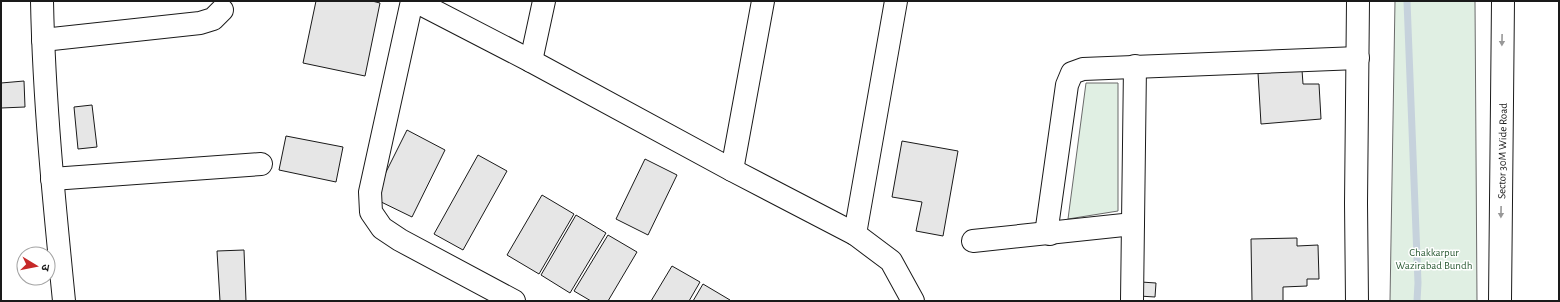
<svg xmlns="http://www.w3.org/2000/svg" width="1560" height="302" font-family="'Alegreya Sans','Noto Sans Devanagari',sans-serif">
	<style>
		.green { fill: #e0efe3; stroke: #6a6a6a }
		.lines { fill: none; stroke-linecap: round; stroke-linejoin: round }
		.stream { stroke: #c6d2dc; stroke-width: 7 }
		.building { fill: #e6e6e6; stroke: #1a1a1a }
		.minor-casing { stroke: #1a1a1a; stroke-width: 24 }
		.major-casing { stroke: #1a1a1a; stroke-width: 24 }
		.minor { stroke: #fff; stroke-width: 22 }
		.major { stroke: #fff; stroke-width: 22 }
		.oneway { fill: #989898 }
		.labels { text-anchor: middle; stroke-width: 3; stroke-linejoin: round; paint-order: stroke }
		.street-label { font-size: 11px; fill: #1a1a1a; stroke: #fff }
		.park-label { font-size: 11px; fill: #2b5a34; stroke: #fff }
	</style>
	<rect width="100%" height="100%" fill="#fff"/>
	<!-- green -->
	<g class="green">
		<polygon points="1395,1 1475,1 1477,301 1390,301"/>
		<polygon points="1086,83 1118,83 1118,211 1068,219"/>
	</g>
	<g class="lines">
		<!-- stream -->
		<polyline class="stream" points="1407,1 1418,283 1417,301"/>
	</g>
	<!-- building -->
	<g class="building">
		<polygon points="316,1 372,1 380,3 365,76 303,63"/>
		<polygon points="1302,70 1303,84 1319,84 1321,119 1261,124 1258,73"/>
		<polygon points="24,81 25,107 1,108 1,83"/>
		<polygon points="92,105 97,147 78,149 74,107"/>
		<polygon points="407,130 445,150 412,217 373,198"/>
		<polygon points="286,136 343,147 336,182 279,170"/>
		<polygon points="902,141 958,151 943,236 916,231 922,202 892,197"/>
		<polygon points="478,155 507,171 463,250 434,234"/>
		<polygon points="645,159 677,175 648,235 616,219"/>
		<polygon points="542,195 574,214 539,274 507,255"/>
		<polygon points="576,215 606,233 570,293 541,275"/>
		<polygon points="608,235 637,252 608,301 591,301 574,291"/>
		<polygon points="1297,238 1297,246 1318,245 1319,279 1307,279 1307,286 1283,287 1283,301 1252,301 1251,239"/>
		<polygon points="244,250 246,301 220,301 217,251"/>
		<polygon points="672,266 700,282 689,301 651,301"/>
		<polygon points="1141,282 1156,283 1155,297 1139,296"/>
		<polygon points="703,284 730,300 730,301 693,301"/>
	</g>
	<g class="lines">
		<defs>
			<g id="minor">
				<path d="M42,1C44,101 54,201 64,301"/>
				<polyline points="412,1 370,192 371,212 382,228 400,240 514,301"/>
				<polyline points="415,1 531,61 732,170 855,234 891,261 913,301"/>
				<polyline points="43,40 200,23 213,19 222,10"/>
				<polyline points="531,61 544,1"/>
				<polyline points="732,170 763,1"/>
				<polyline points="52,179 261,164"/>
				<polyline points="855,234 896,1"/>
				<polyline points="1050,234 1047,227 1067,85 1072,73 1083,69 1358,58"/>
				<polyline points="973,241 1133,224"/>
				<polyline points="1132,301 1135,66"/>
				<polyline points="1357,301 1356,203 1358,1"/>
			</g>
			<polyline id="major" points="1500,301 1503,1"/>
		</defs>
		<!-- minor casing -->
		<use href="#minor" class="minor-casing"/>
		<!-- major casing -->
		<use href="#major" class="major-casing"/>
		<!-- minor -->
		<use href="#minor" class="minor"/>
		<!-- major -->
		<use href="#major" class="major"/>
	</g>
	<!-- one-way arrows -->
	<defs><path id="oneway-solid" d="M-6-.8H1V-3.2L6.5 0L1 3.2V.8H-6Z"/></defs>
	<g class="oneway">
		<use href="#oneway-solid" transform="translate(1502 40) rotate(91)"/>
		<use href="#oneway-solid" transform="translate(1501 212) rotate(91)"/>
	</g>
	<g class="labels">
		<!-- street labels -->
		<g class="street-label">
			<text transform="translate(1502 151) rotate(-89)" y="4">Sector 30M Wide Road</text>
		</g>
		<!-- park labels -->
		<g class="park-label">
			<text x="1434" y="256">Chakkarpur<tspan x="1434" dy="13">Wazirabad Bundh</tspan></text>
		</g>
	</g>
	<!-- border -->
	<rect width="1560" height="302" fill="none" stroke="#1a1a1a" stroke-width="4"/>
	<!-- north arrow -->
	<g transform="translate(36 266) rotate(100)"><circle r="19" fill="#ffffff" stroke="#a3a3a3"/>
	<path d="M0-3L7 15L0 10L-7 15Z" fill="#c62828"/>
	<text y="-6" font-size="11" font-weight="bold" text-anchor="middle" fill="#1a1a1a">उ</text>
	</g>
</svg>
